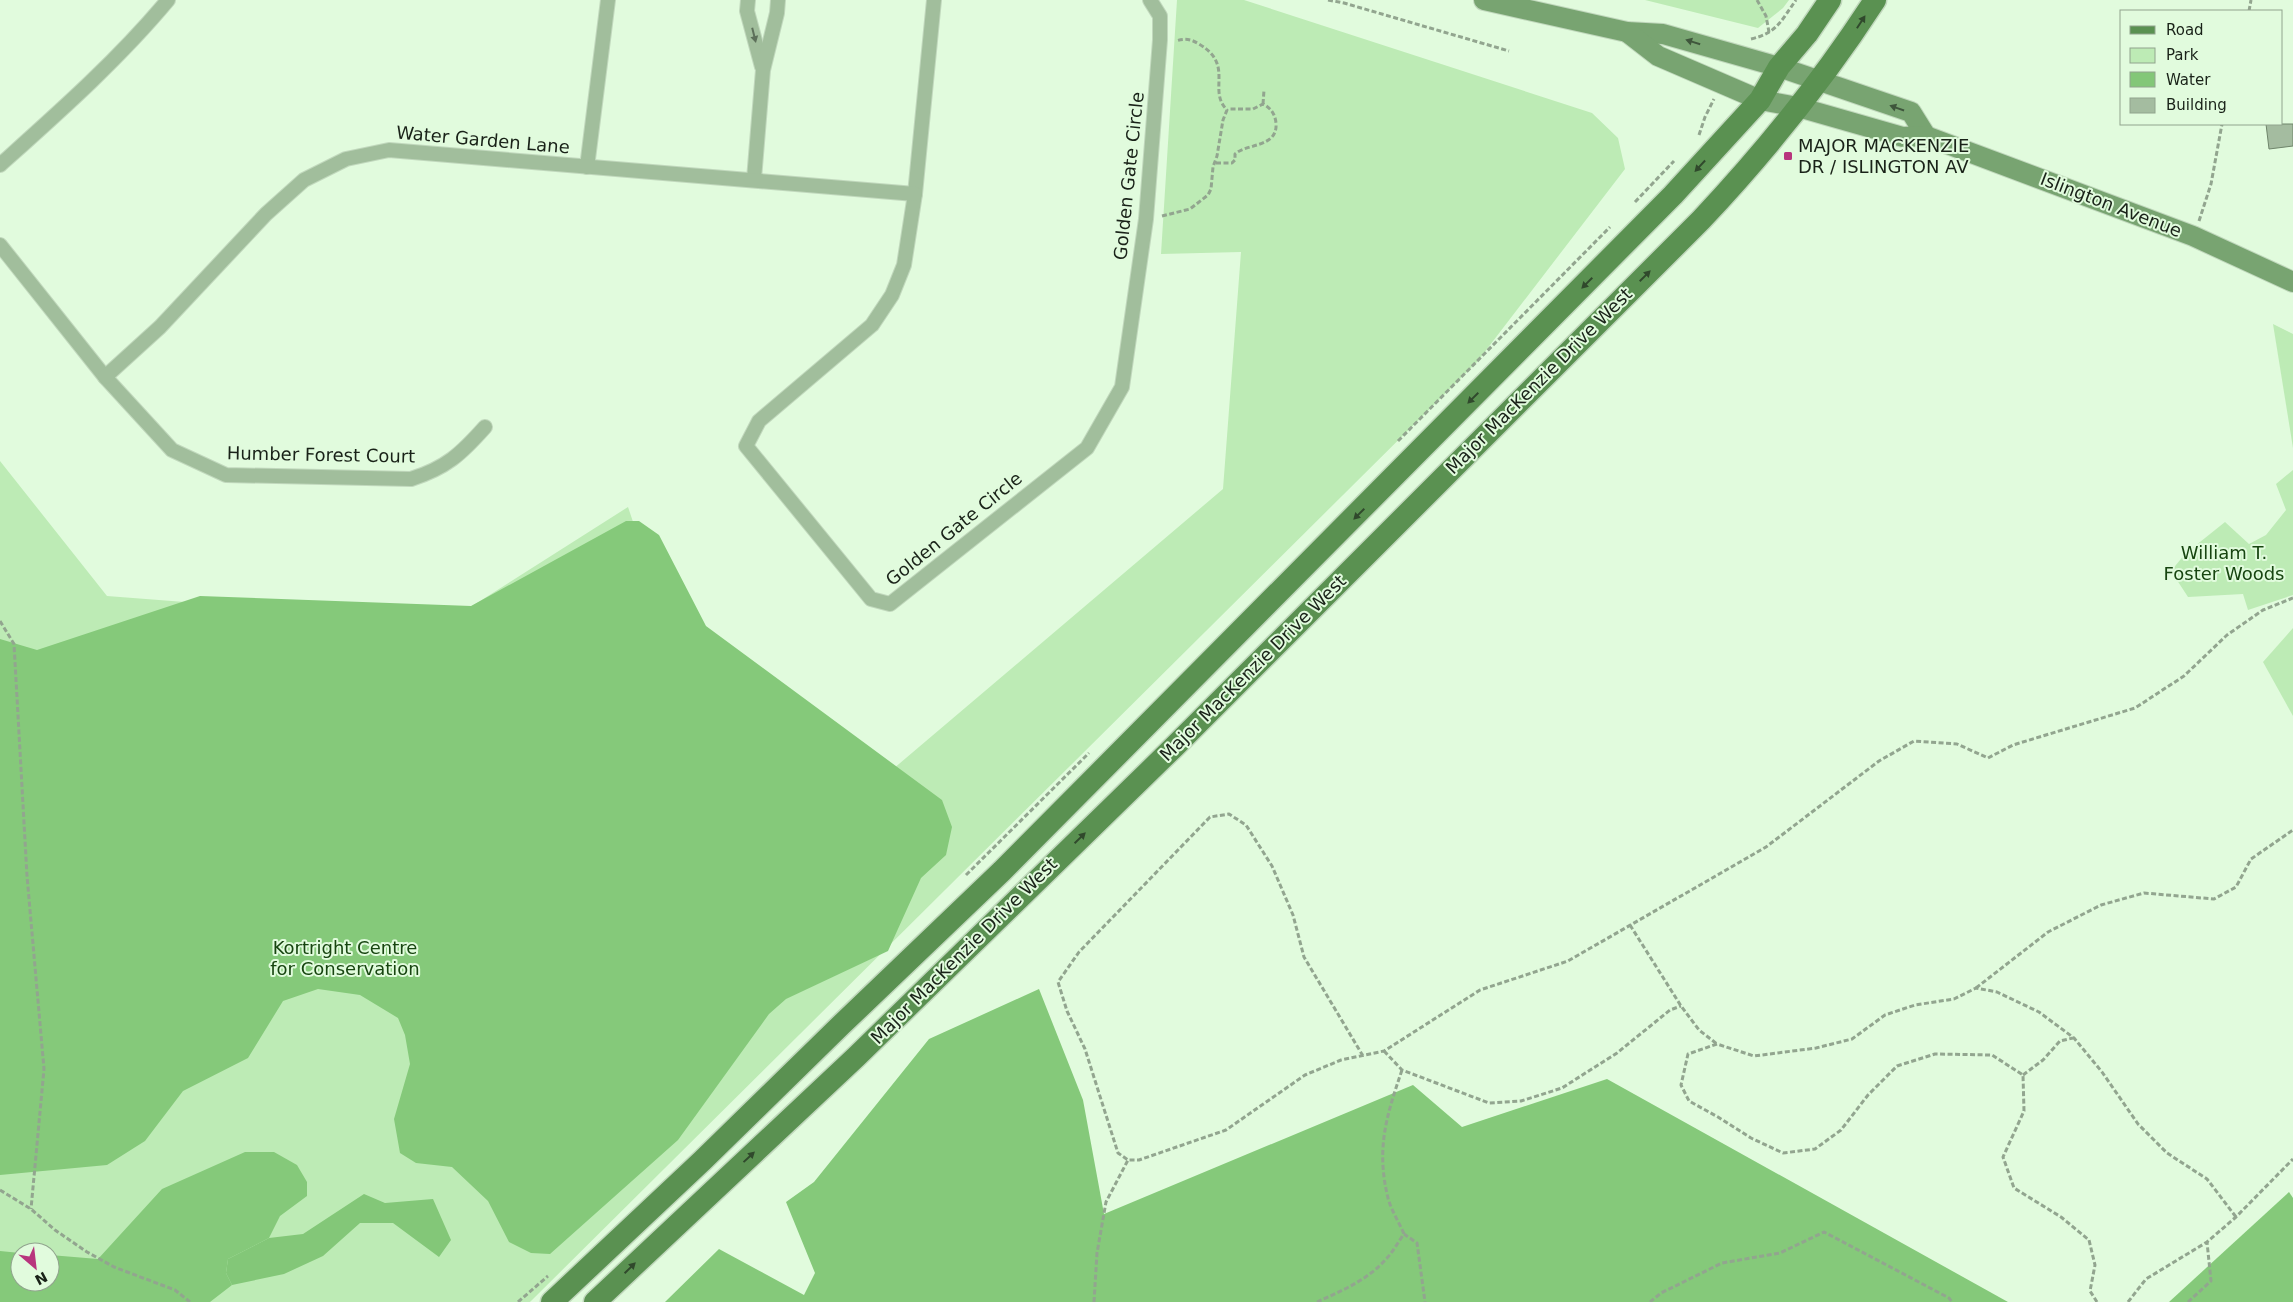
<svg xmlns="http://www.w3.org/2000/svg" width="2293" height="1302" font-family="'DejaVu Sans',sans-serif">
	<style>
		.green { fill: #bdebb5; fill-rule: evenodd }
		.forest { fill: #85c97a }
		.water { fill: #83c778 }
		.building { fill: #a4bca0; stroke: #6f856b }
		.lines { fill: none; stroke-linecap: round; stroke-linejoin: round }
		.street-casing { stroke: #c1d8bd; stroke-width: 16 }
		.secondary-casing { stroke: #c1d8bd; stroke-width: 22 }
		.primary-casing { stroke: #c1d8bd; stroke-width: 25 }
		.path { stroke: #92a58f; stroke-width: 3; stroke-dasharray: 5 2.5; stroke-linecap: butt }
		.street { stroke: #a1be9c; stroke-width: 14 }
		.secondary { stroke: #78a471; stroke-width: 20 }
		.primary { stroke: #5a9151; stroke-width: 22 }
		.oneway { fill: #30492c }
		.oneway2 { fill: #5d705a }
		.oneway3 { fill: #3f563c }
		.poi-dot { fill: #b8357d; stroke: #e1fbdd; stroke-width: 2 }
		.labels { text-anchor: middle; stroke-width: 4; stroke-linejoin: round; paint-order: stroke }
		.street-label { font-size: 18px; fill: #192218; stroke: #e1fbdd }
		.poi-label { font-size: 18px; fill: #192218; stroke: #e1fbdd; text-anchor: start }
		.park-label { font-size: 18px; fill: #174510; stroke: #e1fbdd }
	</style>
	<rect width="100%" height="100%" fill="#e1fbdd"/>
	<!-- green -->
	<g class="green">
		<path d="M1177,0H1244L1592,113L1618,138L1625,169L1477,362L530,1302H0V461L107,596L447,622L628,507L654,584L873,786L1223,489L1241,252L1161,254ZM20,1252H50V1282H20Z"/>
		<polygon points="1645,0 1789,0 1783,8 1758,28"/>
		<polygon points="2273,324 2293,334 2293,448"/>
		<polygon points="2293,470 2293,595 2248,610 2243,594 2188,597 2171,571 2185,554 2225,522 2249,544 2266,535 2286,510 2276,484"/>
		<polygon points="2293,628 2293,716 2263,662"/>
	</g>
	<!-- forest -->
	<g class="forest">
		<polygon points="626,521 639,521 659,535 706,626 942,800 952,827 946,855 921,878 888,951 786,999 769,1014 678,1140 550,1254 531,1253 509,1242 488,1201 452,1167 416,1163 400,1153 394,1119 410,1064 405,1035 398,1018 360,995 318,989 283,1001 248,1058 183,1091 145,1141 107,1165 0,1175 0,639 37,650 200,596 471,606"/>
		<polygon points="1039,989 1083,1100 1104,1214 1413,1085 1462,1127 1607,1079 2008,1302 665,1302 719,1249 804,1295 815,1273 786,1202 814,1182 929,1039"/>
		<polygon points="245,1152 274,1152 297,1165 307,1182 307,1196 280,1216 269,1238 228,1259 226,1273 232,1285 210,1302 0,1302 0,1251 20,1253 20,1282 50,1282 50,1255 98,1259 162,1189"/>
		<polygon points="2289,1192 2293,1198 2293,1302 2169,1302"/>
	</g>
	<!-- water -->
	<polygon class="water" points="364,1194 385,1203 433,1199 451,1240 439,1257 393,1223 360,1223 323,1256 284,1274 232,1285 226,1273 228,1259 269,1238 303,1234"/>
	<!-- building -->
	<polygon class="building" points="2266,124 2293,124 2293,146 2269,149"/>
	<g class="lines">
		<defs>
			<g id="street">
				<polyline points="748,0 747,11 762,67"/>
				<polyline points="934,0 915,194 904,265 892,295 872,325 759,421 746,446 871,599 890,604 1087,448 1122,387 1146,219 1160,40 1160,16 1150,0"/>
				<path d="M0,165C58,113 118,60 168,0"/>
				<polyline points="587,167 608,0"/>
				<polyline points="754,179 763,70 777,13 778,0"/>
				<path d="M0,245L105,377L172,450L226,475L411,479C446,468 461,454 485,427"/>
				<polyline points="105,377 160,327 266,214 304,180 346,159 389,150 915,194"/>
			</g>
			<g id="secondary">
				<polyline points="1484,0 1627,32 1663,34 1779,67 1911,112 1926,136"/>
				<polyline points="1627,32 1658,56 1760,100 1798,107 1903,137 1926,136 2193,236 2293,282"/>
			</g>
			<g id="primary">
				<polyline points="552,1302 702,1161 841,1025 1002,871 1673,195 1760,100 1779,67 1807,34 1830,0"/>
				<path d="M595,1302L856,1057L1174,747L1701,220C1765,152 1824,79 1875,0"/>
			</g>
		</defs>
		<!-- street casing -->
		<use href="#street" class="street-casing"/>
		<!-- secondary casing -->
		<use href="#secondary" class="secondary-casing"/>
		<!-- primary casing -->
		<use href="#primary" class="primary-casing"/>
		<!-- path -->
		<g class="path">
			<polyline points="1328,0 1344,3 1509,51"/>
			<polyline points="1757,0 1766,16 1769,32"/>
			<polyline points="2249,11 2251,0"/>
			<path d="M1751,39C1777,33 1781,21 1796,0"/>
			<polyline points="1263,104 1264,90"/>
			<polyline points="1699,135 1705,117 1714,99"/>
			<path d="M1216,163H1232L1235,160V154C1247,143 1278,148 1276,123C1275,114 1271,108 1263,104L1253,109H1228"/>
			<polyline points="1635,202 1674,161"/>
			<path d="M1162,216L1190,209L1208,195L1211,189L1213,167L1217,156L1223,120L1227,110C1207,90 1235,65 1199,44C1191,39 1185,38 1176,41"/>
			<polyline points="2199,221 2211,184 2222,124"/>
			<polyline points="1398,441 1610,227"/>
			<polyline points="0,621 14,644 27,876 44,1069 31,1209"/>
			<polyline points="966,875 1089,753"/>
			<polyline points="1630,925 1681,1006 1699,1030 1717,1044"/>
			<polyline points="1976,988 2048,932 2101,905 2144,893 2214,899 2236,887 2251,859 2293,830"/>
			<polyline points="1384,1051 1402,1070 1489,1103 1521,1101 1562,1088 1617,1053 1670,1010 1681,1006"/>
			<polyline points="1363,1056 1304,957 1293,915 1272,866 1246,825 1229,814 1210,817 1079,952 1058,982 1067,1011 1085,1049 1118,1153 1128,1160 1139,1160 1226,1130 1305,1075 1341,1060 1384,1051 1480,990 1568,961 1766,847 1879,761 1914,741 1957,744 1988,758 2013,745 2135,708 2184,676 2227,635 2263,610 2293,598"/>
			<path d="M1402,1070C1386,1117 1376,1149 1388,1198C1391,1210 1399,1222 1404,1234"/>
			<polyline points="2023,1075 2043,1060 2060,1041 2073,1038"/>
			<polyline points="0,1190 31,1209 55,1230 87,1252 114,1267 175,1290 190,1302"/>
			<polyline points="518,1302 548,1276"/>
			<polyline points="1094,1302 1097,1253 1106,1202 1128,1160"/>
			<path d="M1317,1302C1341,1291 1368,1280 1386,1259C1393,1252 1398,1242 1404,1234L1417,1243L1425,1302"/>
			<polyline points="1650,1302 1661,1293 1722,1263 1780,1253 1824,1232 1949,1298 1952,1302"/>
			<polyline points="2097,1302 2090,1291 2095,1265 2089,1240 2061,1217 2014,1188 2003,1157 2024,1111 2023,1075 1992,1055 1935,1054 1897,1066 1868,1095 1841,1130 1815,1149 1783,1153 1751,1138 1718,1117 1689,1101 1681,1085 1688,1054 1717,1044 1754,1056 1816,1048 1852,1039 1885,1015 1915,1005 1954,999 1976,988 1997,992 2039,1012 2074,1038 2102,1072 2138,1124 2167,1153 2207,1179 2236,1217"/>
			<polyline points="2128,1302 2146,1279 2207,1242 2236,1217 2293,1159"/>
			<polyline points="2188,1302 2211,1281 2207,1242"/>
		</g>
		<!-- street -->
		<use href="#street" class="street"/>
		<!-- secondary -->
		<use href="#secondary" class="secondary"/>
		<!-- primary -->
		<use href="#primary" class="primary"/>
	</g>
	<!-- one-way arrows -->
	<defs><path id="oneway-solid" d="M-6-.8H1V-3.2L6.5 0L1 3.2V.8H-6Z" transform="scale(1.25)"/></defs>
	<g class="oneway">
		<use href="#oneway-solid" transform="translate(1861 22) rotate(-57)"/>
		<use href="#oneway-solid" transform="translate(1700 166) rotate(133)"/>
		<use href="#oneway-solid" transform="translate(1645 276) rotate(-45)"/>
		<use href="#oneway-solid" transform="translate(1587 283) rotate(135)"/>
		<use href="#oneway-solid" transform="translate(1473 398) rotate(135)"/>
		<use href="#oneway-solid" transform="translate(1359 514) rotate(135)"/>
		<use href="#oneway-solid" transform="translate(1080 838) rotate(-44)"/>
		<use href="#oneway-solid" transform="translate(749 1157) rotate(-43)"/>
		<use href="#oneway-solid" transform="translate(630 1268) rotate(-44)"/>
	</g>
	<use class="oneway2" href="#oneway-solid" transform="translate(754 35) rotate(76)"/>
	<g class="oneway3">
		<use href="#oneway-solid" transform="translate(1693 42) rotate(-163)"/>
		<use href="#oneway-solid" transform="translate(1897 108) rotate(-161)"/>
	</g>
	<!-- markers -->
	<rect class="poi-dot" x="1783" y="151" width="10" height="10" rx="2.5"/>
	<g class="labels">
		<!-- street labels -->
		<g class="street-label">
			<text transform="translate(483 140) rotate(5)" y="6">Water Garden Lane</text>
			<text transform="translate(1129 176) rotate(-84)" y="6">Golden Gate Circle</text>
			<text transform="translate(2111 205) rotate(21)" y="6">Islington Avenue</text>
			<text transform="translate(1539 381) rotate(-45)" y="6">Major MacKenzie Drive West</text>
			<text transform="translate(321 455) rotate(1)" y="6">Humber Forest Court</text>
			<text transform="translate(954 529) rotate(-39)" y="6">Golden Gate Circle</text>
			<text transform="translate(1253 668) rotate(-45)" y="6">Major MacKenzie Drive West</text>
			<text transform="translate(964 951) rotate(-45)" y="6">Major MacKenzie Drive West</text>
		</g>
		<!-- poi labels -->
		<g class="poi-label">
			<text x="1798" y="152">MAJOR MACKENZIE<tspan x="1798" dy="21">DR / ISLINGTON AV</tspan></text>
		</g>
		<!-- park labels -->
		<g class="park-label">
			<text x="2224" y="559">William T.<tspan x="2224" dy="21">Foster Woods</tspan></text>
			<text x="345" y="954">Kortright Centre<tspan x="345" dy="21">for Conservation</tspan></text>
		</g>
	</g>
	<!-- legend -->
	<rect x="2120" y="10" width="162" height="115" fill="#e1fbdd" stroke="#91a48e"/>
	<rect x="2130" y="26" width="25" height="8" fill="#5a9151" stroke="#91a48e"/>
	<text x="2166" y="35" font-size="15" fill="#192218">Road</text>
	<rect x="2130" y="48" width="25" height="15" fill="#bdebb5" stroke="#91a48e"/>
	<text x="2166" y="60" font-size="15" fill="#192218">Park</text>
	<rect x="2130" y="72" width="25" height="15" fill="#83c778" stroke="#91a48e"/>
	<text x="2166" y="85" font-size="15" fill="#192218">Water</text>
	<rect x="2130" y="98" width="25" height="15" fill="#a4bca0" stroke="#91a48e"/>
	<text x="2166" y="110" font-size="15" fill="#192218">Building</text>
	<!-- north arrow -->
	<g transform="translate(35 1267) rotate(152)"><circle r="24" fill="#e1fbdd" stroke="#91a48e"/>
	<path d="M0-4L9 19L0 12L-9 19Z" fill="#b8357d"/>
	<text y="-8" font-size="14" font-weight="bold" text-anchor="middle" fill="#192218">N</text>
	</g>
</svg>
